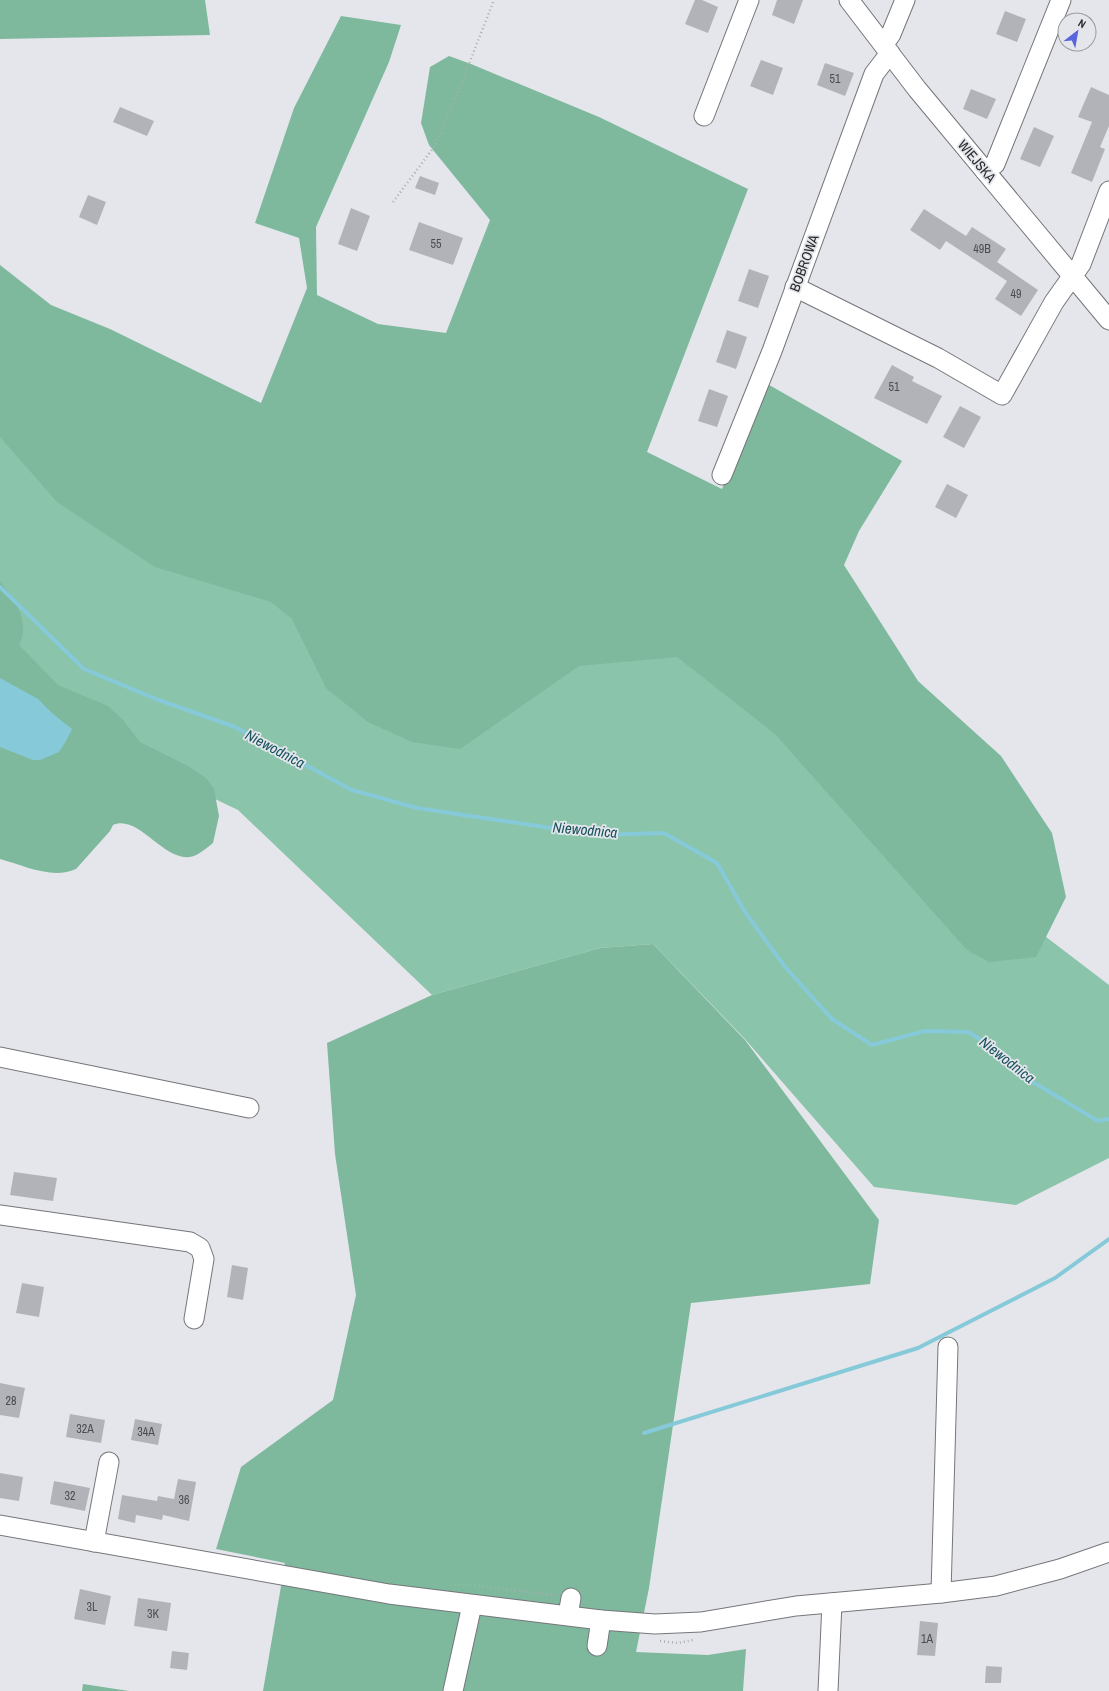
<svg xmlns="http://www.w3.org/2000/svg" width="1109" height="1691" font-family="'Archivo Narrow',sans-serif">
	<style>
		.green { fill: #8ac4aa }
		.forest { fill: #7eb99e }
		.water { fill: #86cad9 }
		.lines { fill: none; stroke-linecap: round; stroke-linejoin: round }
		.stream { stroke: #86cad9; stroke-width: 4 }
		.building { fill: #b2b3b8 }
		.minor-casing { stroke: #75767a; stroke-width: 21 }
		.path { stroke: #abacb0; stroke-width: 2.5; stroke-dasharray: 1 3; stroke-linecap: butt }
		.minor { stroke: #fff; stroke-width: 19 }
		.labels { text-anchor: middle; stroke-width: 3.5; stroke-linejoin: round; paint-order: stroke }
		.number-label { font-size: 12px; fill: #4b4c4f }
		.street-label { font-size: 14px; fill: #292a2c; stroke: #e5e6eb }
		.water-label { font-size: 15px; font-style: italic; fill: #17525d; stroke: #e5e6eb }
	</style>
	<rect width="100%" height="100%" fill="#e5e6eb"/>
	<!-- green -->
	<polygon class="green" points="0,318 774,638 931,849 1109,985 1109,1158 1016,1205 874,1187 744,1038 653,944 600,948 432,995 238,810 117,752 0,663"/>
	<!-- forest -->
	<g class="forest">
		<polygon points="0,0 205,0 210,35 0,39"/>
		<polygon points="341,16 401,25 389,62 316,227 317,295 378,324 446,333 490,220 429,145 421,123 430,67 449,56 471,64 599,117 748,189 647,452 722,489 764,382 902,461 859,531 844,565 918,681 1001,756 1052,833 1066,897 1036,957 989,962 967,950 775,734 677,657 579,666 460,749 412,742 368,722 326,688 292,619 271,602 155,567 57,502 0,437 0,265 51,305 110,329 261,403 307,288 299,238 255,223 294,108"/>
		<path d="M0,582C15,599 31,623 19,645L58,685L108,706L123,720L140,742L188,766L206,778L214,789L219,816L213,843C208,847 203,851 198,854C168,871 141,813 113,825L110,831L76,869C52,880 23,865 0,859Z"/>
		<polygon points="653,944 745,1040 879,1220 870,1284 691,1303 649,1588 636,1652 708,1655 746,1649 743,1691 263,1691 285,1563 216,1549 241,1467 333,1400 356,1295 335,1154 327,1043 432,995 600,948"/>
		<polygon points="83,1684 129,1691 82,1691"/>
	</g>
	<!-- water -->
	<polygon class="water" points="0,678 38,699 52,713 72,729 66,741 59,752 40,760 33,760 0,747"/>
	<g class="lines">
		<!-- stream -->
		<g class="stream">
			<polyline points="0,587 84,669 156,699 235,727 352,790 417,808 598,835 664,833 717,863 745,912 785,967 832,1019 872,1045 925,1031 968,1032 998,1050 1033,1082 1098,1121 1109,1119"/>
			<polyline points="644,1433 918,1348 1055,1278 1109,1239"/>
		</g>
	</g>
	<!-- building -->
	<g class="building">
		<polygon points="695,0 702,0 718,7 708,33 685,24"/>
		<polygon points="777,0 803,0 794,24 772,15"/>
		<polygon points="1005,11 1026,19 1017,42 996,34"/>
		<polygon points="761,60 783,68 773,95 750,86"/>
		<polygon points="825,63 854,73 845,96 817,85"/>
		<polygon points="1091,87 1109,95 1109,126 1100,147 1105,149 1092,182 1071,173 1092,122 1078,117"/>
		<polygon points="971,89 996,99 987,119 963,109"/>
		<polygon points="120,107 154,121 147,136 113,122"/>
		<polygon points="1034,127 1054,136 1040,167 1020,159"/>
		<polygon points="420,176 439,183 435,195 415,188"/>
		<polygon points="88,195 106,202 97,225 79,217"/>
		<polygon points="351,208 370,216 357,251 338,244"/>
		<polygon points="924,209 966,236 972,227 1006,249 997,262 1038,290 1021,316 995,299 1007,281 946,241 940,250 910,230"/>
		<polygon points="419,222 463,238 453,265 409,250"/>
		<polygon points="749,269 769,276 758,308 738,301"/>
		<polygon points="727,330 747,337 736,369 716,362"/>
		<polygon points="892,365 914,377 912,381 942,396 927,424 874,398"/>
		<polygon points="709,389 728,396 717,427 698,421"/>
		<polygon points="960,406 981,417 964,448 943,437"/>
		<polygon points="947,484 968,495 956,518 935,507"/>
		<polygon points="14,1172 57,1178 53,1201 10,1195"/>
		<polygon points="232,1265 248,1268 243,1300 227,1297"/>
		<polygon points="22,1283 44,1287 39,1317 16,1313"/>
		<polygon points="0,1383 25,1388 19,1418 0,1415"/>
		<polygon points="70,1414 105,1420 101,1443 66,1437"/>
		<polygon points="135,1419 162,1424 158,1445 131,1440"/>
		<polygon points="0,1473 23,1477 19,1501 0,1498"/>
		<polygon points="178,1479 196,1482 189,1521 163,1515 162,1520 136,1515 135,1523 118,1519 122,1495 157,1501 158,1496 174,1499"/>
		<polygon points="54,1481 90,1488 85,1511 50,1504"/>
		<polygon points="80,1589 111,1596 105,1625 74,1619"/>
		<polygon points="138,1598 171,1603 167,1631 134,1626"/>
		<polygon points="920,1621 938,1623 935,1656 917,1655"/>
		<polygon points="172,1651 189,1653 187,1670 170,1668"/>
		<polygon points="986,1666 1002,1667 1001,1683 985,1683"/>
	</g>
	<g class="lines">
		<defs>
			<g id="minor">
				<polyline points="849,0 917,89 1109,320"/>
				<polyline points="884,44 891,34 905,0"/>
				<polyline points="704,116 749,0"/>
				<polyline points="985,171 995,164 1061,0"/>
				<polyline points="795,287 938,358 1002,395 1054,302 1081,264 1109,191"/>
				<polyline points="722,475 772,351 874,74 890,53"/>
				<polyline points="0,1057 249,1108"/>
				<polyline points="0,1215 190,1242 200,1248 204,1259 194,1319"/>
				<polyline points="0,1525 389,1594 601,1620 655,1624 701,1622 796,1606 941,1593 996,1586 1060,1569 1109,1552"/>
				<polyline points="94,1542 109,1462"/>
				<polyline points="941,1593 948,1347"/>
				<polyline points="568,1615 571,1598"/>
				<polyline points="597,1646 601,1620"/>
				<polyline points="453,1691 472,1605"/>
				<polyline points="828,1691 832,1603"/>
			</g>
		</defs>
		<!-- minor casing -->
		<use href="#minor" class="minor-casing"/>
		<!-- path -->
		<g class="path">
			<polyline points="393,202 434,147 458,92 494,0"/>
			<polyline points="451,1585 465,1584 555,1595"/>
			<polyline points="660,1641 678,1643 693,1640"/>
		</g>
		<!-- minor -->
		<use href="#minor" class="minor"/>
	</g>
	<g class="labels">
		<!-- number labels -->
		<g class="number-label">
			<text x="835" y="83">51</text>
			<text x="436" y="248">55</text>
			<text x="982" y="253">49B</text>
			<text x="1016" y="298">49</text>
			<text x="894" y="391">51</text>
			<text x="11" y="1405">28</text>
			<text x="85" y="1433">32A</text>
			<text x="146" y="1436">34A</text>
			<text x="70" y="1500">32</text>
			<text x="184" y="1504">36</text>
			<text x="92" y="1611">3L</text>
			<text x="153" y="1618">3K</text>
			<text x="927" y="1643">1A</text>
		</g>
		<!-- street labels -->
		<g class="street-label">
			<text transform="translate(977 161) rotate(50)" y="5">WIEJSKA</text>
			<text transform="translate(804 263) rotate(-70)" y="5">BOBROWA</text>
		</g>
		<!-- water labels -->
		<g class="water-label">
			<text transform="translate(275 749) rotate(28)" y="5">Niewodnica</text>
			<text transform="translate(585 830) rotate(5)" y="5">Niewodnica</text>
			<text transform="translate(1007 1060) rotate(38)" y="5">Niewodnica</text>
		</g>
	</g>
	<!-- north arrow -->
	<g transform="translate(1077 32) rotate(31)"><circle r="19" fill="#e5e6eb" stroke="#9a9b9f"/>
	<path d="M0-3L7 15L0 10L-7 15Z" fill="#5a65dc"/>
	<text y="-6" font-size="11" font-weight="bold" text-anchor="middle" fill="#292a2c">N</text>
	</g>
</svg>
